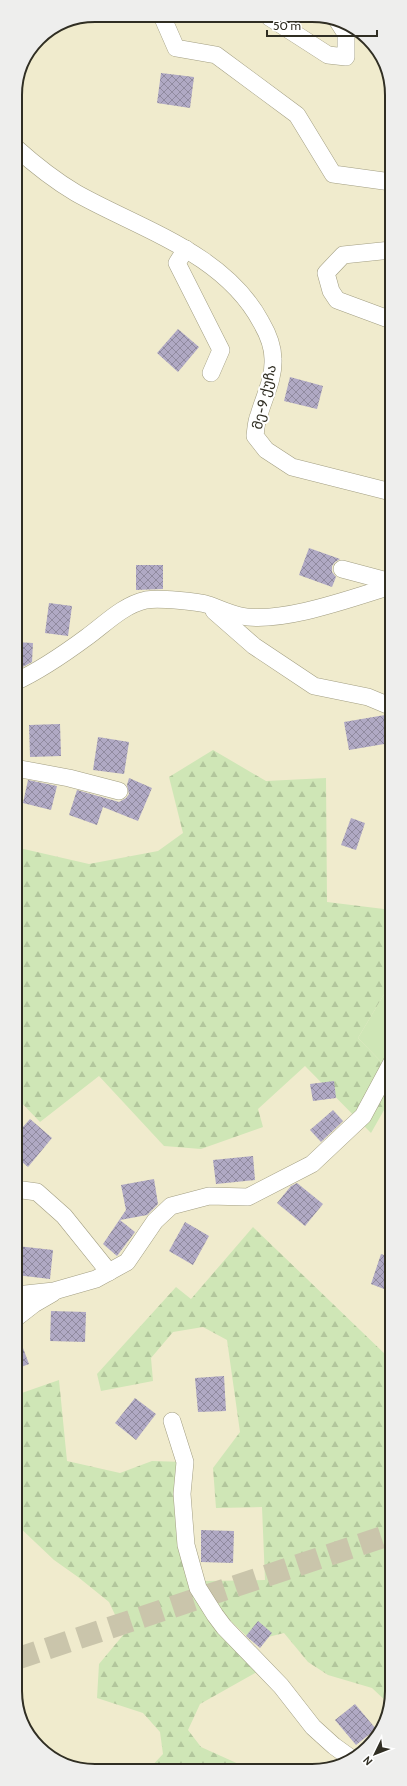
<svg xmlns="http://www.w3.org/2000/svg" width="407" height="1786" font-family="Cabin,'Noto Sans Georgian',sans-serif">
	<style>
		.green { fill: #cfe6b6 }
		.forest { fill: url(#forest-firs) }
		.building { fill: url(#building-cross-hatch) }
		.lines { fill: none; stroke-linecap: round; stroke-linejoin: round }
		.highway-tunnel { stroke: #cac5ab; stroke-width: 22; stroke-dasharray: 22 11; stroke-linecap: butt }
		.minor-casing { stroke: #a29e82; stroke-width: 18 }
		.minor { stroke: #fff; stroke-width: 17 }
		.labels { text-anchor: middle; stroke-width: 4; stroke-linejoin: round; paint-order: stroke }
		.street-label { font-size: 14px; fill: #302e23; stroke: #fff }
		.rim { fill: none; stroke: #302e23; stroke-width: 2 }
	</style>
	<defs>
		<pattern id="forest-firs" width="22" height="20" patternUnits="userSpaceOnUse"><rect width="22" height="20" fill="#cfe6b6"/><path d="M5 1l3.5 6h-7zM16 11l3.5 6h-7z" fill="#b2c69c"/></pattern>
		<pattern id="building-cross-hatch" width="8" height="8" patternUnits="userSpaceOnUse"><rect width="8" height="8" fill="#b0a9c4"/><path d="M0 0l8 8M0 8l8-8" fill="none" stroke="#908a9f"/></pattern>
	</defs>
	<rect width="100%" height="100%" fill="#f0ebcd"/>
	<!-- green -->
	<polygon class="green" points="392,981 392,1073 358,1038"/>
	<!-- forest -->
	<g class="forest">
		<polygon points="213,750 266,781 326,778 327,902 392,910 392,981 358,1038 392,1073 392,1096 371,1133 305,1066 258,1109 263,1127 201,1149 164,1146 99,1076 40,1122 15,1096 15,847 89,864 158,851 183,833 169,777"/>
		<polygon points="253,1227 387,1356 392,1351 392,1696 389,1704 372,1688 328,1675 308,1662 284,1633 252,1641 222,1613 204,1581 265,1580 262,1507 216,1508 213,1468 240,1432 227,1340 203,1327 173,1332 151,1358 153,1381 101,1391 97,1374 176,1287 191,1299"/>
		<polygon points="59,1380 67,1461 120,1473 152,1461 185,1462 198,1588 264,1668 200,1704 188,1730 201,1747 252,1770 148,1770 163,1754 160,1732 143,1713 97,1698 99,1664 124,1634 109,1602 78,1577 54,1560 16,1524 16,1395"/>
	</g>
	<!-- building -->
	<g class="building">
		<polygon points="161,73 194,77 190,108 157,103"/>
		<polygon points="178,329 199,347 178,372 157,353"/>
		<polygon points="290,377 323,386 317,409 284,401"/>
		<polygon points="309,548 340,559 335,562 332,566 332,572 336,577 332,587 299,575"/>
		<polygon points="136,565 163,565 163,589 136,590"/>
		<polygon points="49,603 72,606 68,636 45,633"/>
		<polygon points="15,642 33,643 32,662 19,669 15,669"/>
		<polygon points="385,715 390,743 349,750 344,722"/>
		<polygon points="60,724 61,756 30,757 29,725"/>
		<polygon points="98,737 129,742 124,774 93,770"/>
		<polygon points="129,778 152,788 138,821 103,807 97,825 69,815 77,790 119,802 126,798 129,794 127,785"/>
		<polygon points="28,780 57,786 51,810 23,803"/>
		<polygon points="351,818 365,823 356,850 341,845"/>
		<polygon points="334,1081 336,1098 313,1101 310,1084"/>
		<polygon points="333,1110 343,1121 321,1142 310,1130"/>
		<polygon points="30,1119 52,1138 28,1167 15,1156 15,1136"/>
		<polygon points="253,1156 255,1180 216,1184 213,1160"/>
		<polygon points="154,1179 158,1204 147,1215 120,1220 135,1232 117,1256 103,1244 126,1210 121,1185"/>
		<polygon points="297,1183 323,1204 305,1226 277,1203 291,1186"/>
		<polygon points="185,1222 209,1236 193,1265 169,1251"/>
		<polygon points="17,1246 53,1250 50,1279 16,1275"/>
		<polygon points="381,1254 392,1258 392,1292 371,1284"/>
		<polygon points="51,1311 86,1312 85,1342 50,1341"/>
		<polygon points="17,1332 29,1364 16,1369 16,1333"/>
		<polygon points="224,1376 226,1411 198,1412 195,1378"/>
		<polygon points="135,1398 156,1414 136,1440 115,1423"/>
		<polygon points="201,1530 234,1531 233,1563 201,1562"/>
		<polygon points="258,1621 272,1633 260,1648 246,1636"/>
		<polygon points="355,1704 376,1729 356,1745 335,1720"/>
	</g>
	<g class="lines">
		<!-- highway-tunnel -->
		<polyline class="highway-tunnel" points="16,1659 392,1534"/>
		<defs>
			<g id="minor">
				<polyline points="162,16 176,48 216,55 297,115 333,174 391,182"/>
				<polyline points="269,17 328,55 346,57 346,34 337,20"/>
				<path d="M15,147C34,164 54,180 76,193C140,229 224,253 261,322C268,334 273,345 273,359C274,379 264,397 259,415C256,421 256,429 255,436L266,450L292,467L391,492"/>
				<polyline points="186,249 177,263 221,350 211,373"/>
				<polyline points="391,250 343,255 326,273 331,291 337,300 391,320"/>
				<polyline points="342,569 391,582"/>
				<polyline points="214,611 254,646 314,686 368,697 392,707"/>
				<path d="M15,682C41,670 64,654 87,637C105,624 123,605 146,600C158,598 197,601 209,605C220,609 230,614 241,616C281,624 352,598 391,586"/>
				<polyline points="15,768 69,778 119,791"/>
				<polyline points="15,1189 37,1192 64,1216 109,1272"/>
				<polyline points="16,1295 54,1291 96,1279 127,1262 155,1221 171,1206 209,1196 248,1197 312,1164 363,1116 392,1062"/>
				<polyline points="16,1318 34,1304 53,1293"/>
				<polyline points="172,1421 185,1462 182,1494 186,1545 198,1588 215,1615 224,1627 281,1686 313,1727 334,1746 352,1759"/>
			</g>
		</defs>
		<!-- minor casing -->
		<use href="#minor" class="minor-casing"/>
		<!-- minor -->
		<use href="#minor" class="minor"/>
	</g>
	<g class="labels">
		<!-- street labels -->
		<g class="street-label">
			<text transform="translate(264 397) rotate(-77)" y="5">მე-9 ქუჩა</text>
		</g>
	</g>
	<!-- crop -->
	<path d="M0 0H407V1786H0ZM95 22H312A73 73 0 0 1 385 95V1691A73 73 0 0 1 312 1764H95A73 73 0 0 1 22 1691V95A73 73 0 0 1 95 22Z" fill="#eeeeed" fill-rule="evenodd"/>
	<path class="rim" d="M95 22H312A73 73 0 0 1 385 95V1691A73 73 0 0 1 312 1764H95A73 73 0 0 1 22 1691V95A73 73 0 0 1 95 22Z"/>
	<!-- north arrow -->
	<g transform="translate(375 1754) rotate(227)" stroke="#ffffff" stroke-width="3" paint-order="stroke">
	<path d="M0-3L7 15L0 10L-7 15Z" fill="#302e23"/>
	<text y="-6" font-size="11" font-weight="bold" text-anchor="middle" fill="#302e23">N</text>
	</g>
	<!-- scale -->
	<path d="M267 30v6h110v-6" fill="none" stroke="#302e23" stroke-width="2"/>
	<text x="273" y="30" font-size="12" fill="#302e23" stroke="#ffffff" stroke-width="3" paint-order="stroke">50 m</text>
</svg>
